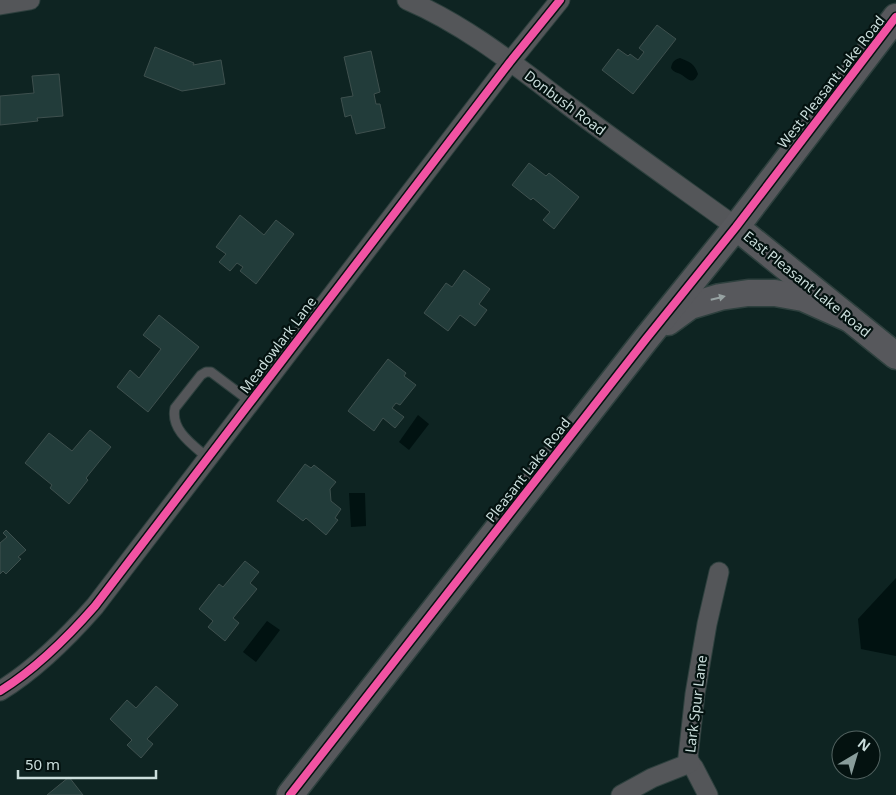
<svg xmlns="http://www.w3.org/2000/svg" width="896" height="795" font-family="'Noto Sans',sans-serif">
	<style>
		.water { fill: #011211 }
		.building { fill: #223c3a; stroke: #3e504e }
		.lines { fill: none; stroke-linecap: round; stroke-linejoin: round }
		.lane-casing { stroke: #2e403e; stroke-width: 11 }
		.street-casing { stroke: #2e403e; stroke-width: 21 }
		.secondary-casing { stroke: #2e403e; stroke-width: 29 }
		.lane { stroke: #545659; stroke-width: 9 }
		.street { stroke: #545659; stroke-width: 19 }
		.secondary { stroke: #57585c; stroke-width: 26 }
		.cycleway-casing { stroke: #041210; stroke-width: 11 }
		.cycleway { stroke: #f153a3; stroke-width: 8 }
		.oneway { fill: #97a2a2 }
		.labels { text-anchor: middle; stroke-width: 4.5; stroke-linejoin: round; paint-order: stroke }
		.street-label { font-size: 14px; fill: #cbdedc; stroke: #041210 }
	</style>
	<rect width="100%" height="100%" fill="#0e2422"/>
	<!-- water -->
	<g class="water">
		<path d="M680,58C690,62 694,63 698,74C693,85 689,80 682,75C677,72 674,73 671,68C672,62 674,60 680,58Z"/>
		<polygon points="418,415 429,424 409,450 399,442"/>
		<polygon points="349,493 365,493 366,526 351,527"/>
		<polygon points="896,578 896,656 861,649 858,619"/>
		<polygon points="267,621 280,630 256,662 243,652"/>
	</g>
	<!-- building -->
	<g class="building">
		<polygon points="657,25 676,39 633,94 602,70 618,49 628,56 630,54 638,60 644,52 639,48"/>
		<polygon points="155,47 194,63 193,65 221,60 225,84 182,91 144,76"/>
		<polygon points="371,51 380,92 374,94 376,104 380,104 385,128 356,134 351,115 345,117 341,98 353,96 344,57"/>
		<polygon points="59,74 63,116 37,118 38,121 0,125 0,96 34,93 32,76"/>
		<polygon points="529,163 546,176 549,173 579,197 554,229 543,220 550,212 533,198 531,200 512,185"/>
		<polygon points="240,215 264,235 276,220 294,234 256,284 240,271 243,267 237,263 230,271 219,262 226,254 216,247"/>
		<polygon points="464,270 490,289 479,304 487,310 475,326 460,315 448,331 424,313 446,283 452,287"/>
		<polygon points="159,315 199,347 148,412 117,387 130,370 139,378 161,349 143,335"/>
		<polygon points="388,359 406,373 404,376 416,385 400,405 396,403 392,408 404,417 395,428 383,418 374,431 348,411"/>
		<polygon points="90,430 111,447 86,478 88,480 69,504 50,488 52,485 25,463 49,433 72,451"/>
		<polygon points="305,464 311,468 314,465 336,482 330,489 331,501 341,509 335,518 338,520 326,535 306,518 303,521 277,501"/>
		<polygon points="6,530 26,550 18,557 21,559 6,574 3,571 0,574 0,543 7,537 3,533"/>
		<polygon points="245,561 259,572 250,583 257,589 233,618 239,623 225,641 208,627 213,621 199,609 219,584 223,587"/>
		<polygon points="156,686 178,705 147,739 153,744 141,758 127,745 132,740 110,719 127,700 136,708"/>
		<polygon points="69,777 83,795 47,795"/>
	</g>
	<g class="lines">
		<defs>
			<path id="lane" d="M208,458C193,445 170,430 175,408L201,375L206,372H211L251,402"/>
			<g id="street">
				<path d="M407,0C468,26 520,69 573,109C627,149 682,188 736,227"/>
				<polyline points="0,5 30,0"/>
				<path d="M0,691C36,669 67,638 95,606L510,62L560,0"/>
				<polyline points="690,763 688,757 695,694 707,624 719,572"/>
				<polyline points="690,763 694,768 708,795"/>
				<polyline points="621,795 652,778 690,763"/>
			</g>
			<g id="secondary">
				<polyline points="736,227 896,356"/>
				<polyline points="668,322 690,306 720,297 748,293 775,293 803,298 850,319"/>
				<polyline points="290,795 646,339 736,227 896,17"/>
			</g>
		</defs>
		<!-- lane casing -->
		<use href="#lane" class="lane-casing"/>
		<!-- street casing -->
		<use href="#street" class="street-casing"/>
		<!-- secondary casing -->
		<use href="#secondary" class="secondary-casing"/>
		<!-- lane -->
		<use href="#lane" class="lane"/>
		<!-- street -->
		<use href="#street" class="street"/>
		<!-- secondary -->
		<use href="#secondary" class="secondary"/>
		<defs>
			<g id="cycleway">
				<path d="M0,691C36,669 67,638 95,606L510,62L560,0"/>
				<polyline points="290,795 646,339 736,227 896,17"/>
			</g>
		</defs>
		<!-- cycleway casing -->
		<use href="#cycleway" class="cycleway-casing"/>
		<!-- cycleway -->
		<use href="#cycleway" class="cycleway"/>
	</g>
	<!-- one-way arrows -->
	<defs><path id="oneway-solid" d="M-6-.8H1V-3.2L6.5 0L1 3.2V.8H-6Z" transform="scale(1.25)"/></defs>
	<use class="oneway" href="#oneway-solid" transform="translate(718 298) rotate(-14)"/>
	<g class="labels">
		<!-- street labels -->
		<g class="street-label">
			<text transform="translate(831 82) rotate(-52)" y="5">West Pleasant Lake Road</text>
			<text transform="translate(565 103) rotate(37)" y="5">Donbush Road</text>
			<text transform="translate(807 284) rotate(39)" y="5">East Pleasant Lake Road</text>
			<text transform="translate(278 345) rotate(-53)" y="5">Meadowlark Lane</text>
			<text transform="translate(528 470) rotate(-52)" y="5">Pleasant Lake Road</text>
			<text transform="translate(696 704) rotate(-83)" y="5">Lark Spur Lane</text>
		</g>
	</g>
	<!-- north arrow -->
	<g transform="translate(856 755) rotate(38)"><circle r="24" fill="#041210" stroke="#546462"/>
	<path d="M0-4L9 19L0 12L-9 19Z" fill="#899d9b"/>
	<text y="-8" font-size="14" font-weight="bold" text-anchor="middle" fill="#cbdedc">N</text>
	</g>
	<!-- scale -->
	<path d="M18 770v8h138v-8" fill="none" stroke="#cbdedc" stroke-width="2.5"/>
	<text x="25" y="770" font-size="15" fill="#cbdedc" stroke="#041210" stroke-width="4" paint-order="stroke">50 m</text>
</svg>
